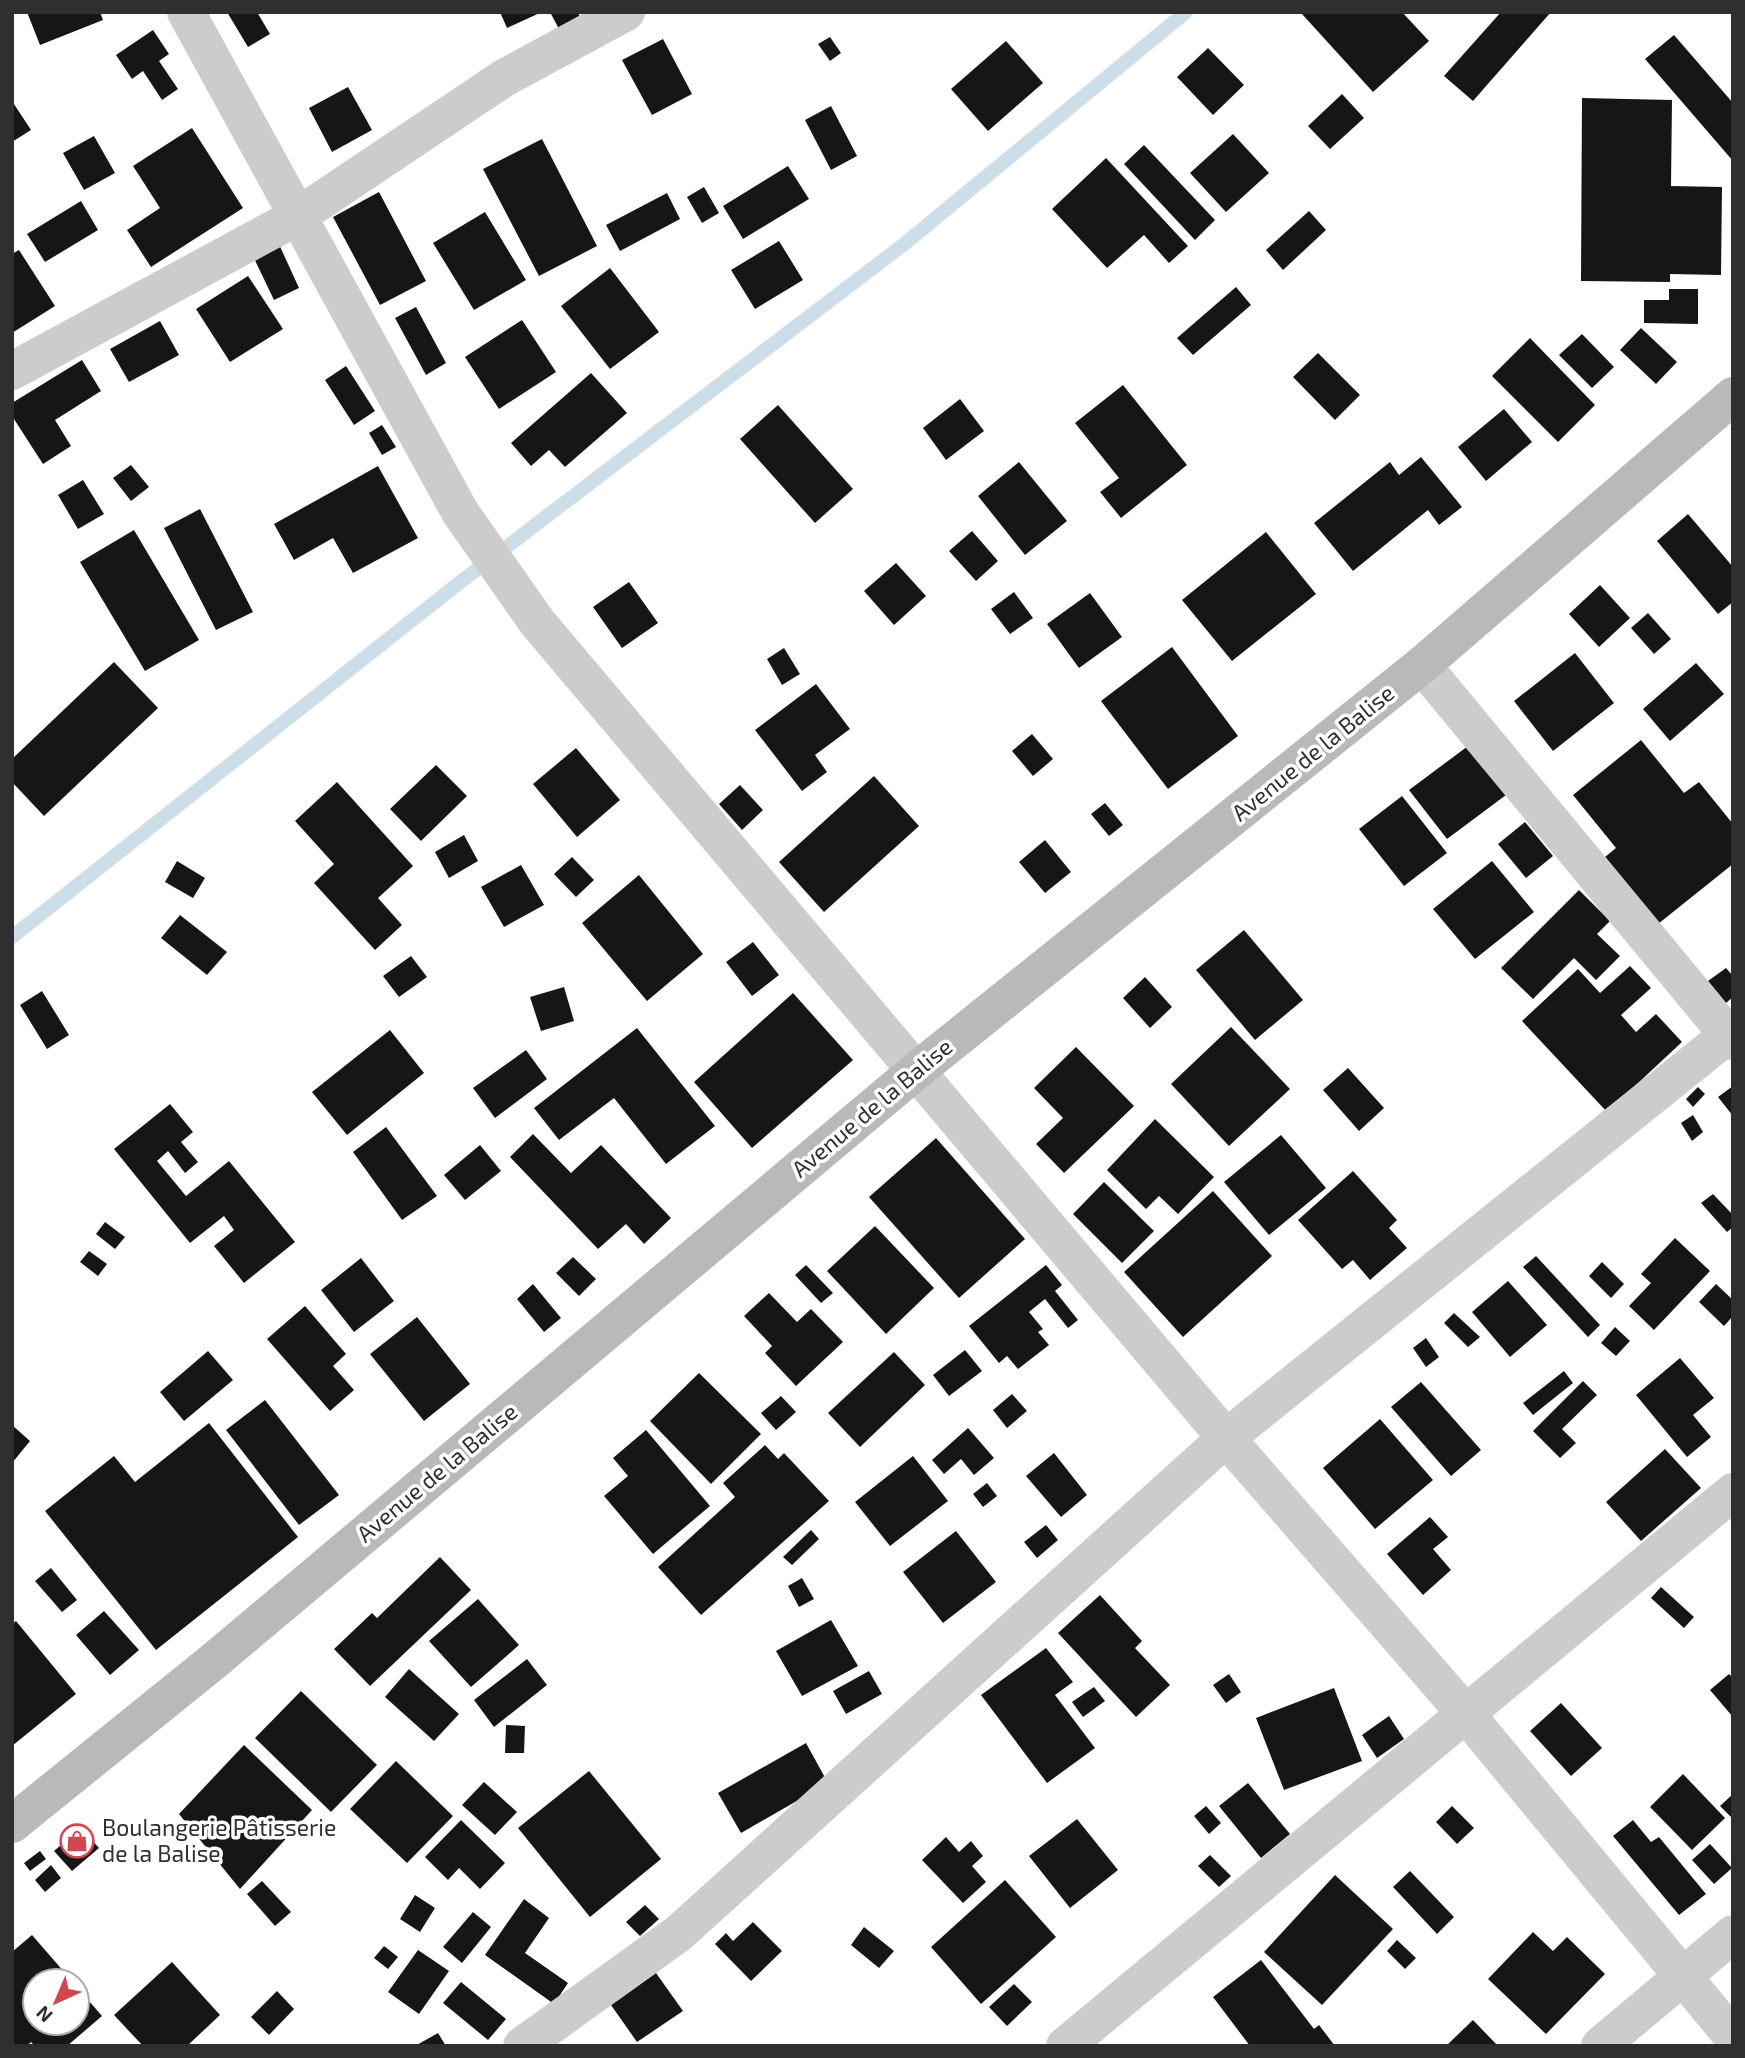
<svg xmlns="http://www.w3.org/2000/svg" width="1745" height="2058" font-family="'Exo 2',sans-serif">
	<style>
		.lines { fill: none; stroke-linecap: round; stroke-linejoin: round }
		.stream { stroke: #cddee8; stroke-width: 14 }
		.building { fill: #161616 }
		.street { stroke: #ccc; stroke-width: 38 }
		.secondary { stroke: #b9b9b9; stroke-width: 38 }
		.labels { text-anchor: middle; stroke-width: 7; stroke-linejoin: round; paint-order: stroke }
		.street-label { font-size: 23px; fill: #2f2f2f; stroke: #fff }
		.poi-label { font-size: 23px; fill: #2f2f2f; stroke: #fff; text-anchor: start }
	</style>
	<rect width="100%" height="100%" fill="#fff"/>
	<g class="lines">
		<!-- stream -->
		<polyline class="stream" points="12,937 459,583 903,245 1186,12"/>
	</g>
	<!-- building -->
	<g class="building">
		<polygon points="27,12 100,12 103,20 40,45"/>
		<polygon points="227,12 257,12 270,34 248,47"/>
		<polygon points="500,12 542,12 507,28"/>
		<polygon points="550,12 578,12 580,17 559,29"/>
		<polygon points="1304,12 1402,12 1429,41 1373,92 1302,14"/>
		<polygon points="1501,12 1551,12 1473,101 1444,76"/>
		<polygon points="153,30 169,54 159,61 178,89 162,100 143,71 132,79 116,55"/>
		<polygon points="1674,35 1733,103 1733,161 1645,59"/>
		<polygon points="830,37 841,53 830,61 818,44"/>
		<polygon points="663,39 692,94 652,115 622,60"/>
		<polygon points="1006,41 1043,83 988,131 951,89"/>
		<polygon points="1208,48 1244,85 1213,115 1177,77"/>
		<polygon points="348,87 372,130 332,152 309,108"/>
		<polygon points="1342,94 1364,118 1330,149 1308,126"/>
		<polygon points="1582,98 1672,100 1671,186 1722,187 1721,275 1670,274 1670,282 1581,281"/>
		<polygon points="12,101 31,130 12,142"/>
		<polygon points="831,106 857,156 831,170 805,120"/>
		<polygon points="192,128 243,208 151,267 127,230 160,208 133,166"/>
		<polygon points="1233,134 1269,173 1226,212 1190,173"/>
		<polygon points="94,136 115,173 84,190 63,153"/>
		<polygon points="542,139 597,246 539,276 483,169"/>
		<polygon points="1144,145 1215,220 1195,240 1124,164"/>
		<polygon points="1106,158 1188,246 1169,263 1144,235 1107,268 1052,209"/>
		<polygon points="788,166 809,199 743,239 723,206"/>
		<polygon points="704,187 719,213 702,223 687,197"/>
		<polygon points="379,192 426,281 380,305 333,217"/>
		<polygon points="667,193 680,219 620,251 606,225"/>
		<polygon points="81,201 98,230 45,262 27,234"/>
		<polygon points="1309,211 1326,230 1283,270 1266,250"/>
		<polygon points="485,212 526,280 474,310 433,243"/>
		<polygon points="779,241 803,280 755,309 731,270"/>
		<polygon points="278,242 299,288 274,300 252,254"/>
		<polygon points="19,250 55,306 12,333 12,254"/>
		<polygon points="610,268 659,332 610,369 561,306"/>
		<polygon points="248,276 283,329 230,362 196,309"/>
		<polygon points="1236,287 1251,305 1193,355 1177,338"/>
		<polygon points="1669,289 1698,289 1698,324 1644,323 1644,300 1669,300"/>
		<polygon points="416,307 446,363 426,375 395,318"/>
		<polygon points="522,320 556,372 499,409 465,357"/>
		<polygon points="160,321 179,355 129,382 110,349"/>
		<polygon points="1641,328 1677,362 1656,384 1620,350"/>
		<polygon points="1582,334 1614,367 1592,388 1559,355"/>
		<polygon points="1530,338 1595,405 1558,442 1492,376"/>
		<polygon points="1318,353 1360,395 1335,420 1293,377"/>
		<polygon points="82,360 101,391 55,420 71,446 43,464 12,416 12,403"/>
		<polygon points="346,366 375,411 354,425 325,380"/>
		<polygon points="591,373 627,413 565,467 549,450 531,466 511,443"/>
		<polygon points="1123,385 1187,465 1121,518 1100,492 1119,478 1075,423"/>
		<polygon points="960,399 984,431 946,460 923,428"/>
		<polygon points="778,405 853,489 815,523 740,439"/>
		<polygon points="1504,409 1532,442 1486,481 1458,447"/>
		<polygon points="382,425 396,447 382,455 369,433"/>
		<polygon points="1421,457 1462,507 1439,525 1428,510 1353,571 1314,523 1390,462 1399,475"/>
		<polygon points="1019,462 1067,521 1025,555 978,496"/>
		<polygon points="131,465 149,487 131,501 113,478"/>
		<polygon points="378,466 418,538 353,573 333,538 294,560 274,524"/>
		<polygon points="83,480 104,514 78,529 58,495"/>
		<polygon points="200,509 253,612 216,630 164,528"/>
		<polygon points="1688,514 1733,567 1733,602 1718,614 1657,541"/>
		<polygon points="134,530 199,640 145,671 80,562"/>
		<polygon points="972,531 998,561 976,581 949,551"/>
		<polygon points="1266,532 1316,594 1232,661 1182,600"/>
		<polygon points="896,563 926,596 894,625 864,591"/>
		<polygon points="629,582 658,623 622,648 593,607"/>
		<polygon points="1600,585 1630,618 1599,647 1569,614"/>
		<polygon points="1014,592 1033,618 1010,634 991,609"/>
		<polygon points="1090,593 1122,637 1079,668 1047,624"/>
		<polygon points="1648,613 1671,639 1654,654 1631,628"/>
		<polygon points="1172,647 1238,736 1168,789 1101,701"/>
		<polygon points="784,648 800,674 782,685 767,659"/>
		<polygon points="1575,653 1614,703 1553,751 1514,701"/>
		<polygon points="114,662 158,708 44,816 12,782 12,759"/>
		<polygon points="1696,663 1724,694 1670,741 1643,709"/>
		<polygon points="816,684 850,729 815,755 827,772 802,791 755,730"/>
		<polygon points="1032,734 1053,759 1033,776 1012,751"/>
		<polygon points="1641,740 1684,793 1699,782 1733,824 1733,864 1658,924 1605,857 1616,848 1573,795"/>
		<polygon points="1472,743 1510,792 1447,839 1409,790"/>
		<polygon points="576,748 620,800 577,837 533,784"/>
		<polygon points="436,765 467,796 421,841 390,809"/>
		<polygon points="874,776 919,826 824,912 779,862"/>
		<polygon points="337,782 413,866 378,898 402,925 375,950 314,883 334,864 295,821"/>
		<polygon points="740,785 763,810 742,830 719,804"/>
		<polygon points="1402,796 1447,853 1404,886 1359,829"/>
		<polygon points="1105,803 1123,825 1109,836 1091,814"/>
		<polygon points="1525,822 1553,856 1526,878 1498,844"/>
		<polygon points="464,835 478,861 449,878 435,852"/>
		<polygon points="1045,840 1071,872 1045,893 1019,862"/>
		<polygon points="572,857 594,880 576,897 554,874"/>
		<polygon points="177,861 205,878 193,898 165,882"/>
		<polygon points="1492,861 1534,912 1475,959 1433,909"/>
		<polygon points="521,865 544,905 504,927 481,887"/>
		<polygon points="639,875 703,954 647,1001 582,923"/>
		<polygon points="1579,890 1610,921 1597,934 1620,956 1596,980 1574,958 1533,999 1501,968"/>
		<polygon points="180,915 227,952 207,975 161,938"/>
		<polygon points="1244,930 1303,1000 1255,1040 1196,970"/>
		<polygon points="753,942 779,975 752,996 726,962"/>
		<polygon points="411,956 427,977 399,997 383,976"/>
		<polygon points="1630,966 1651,988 1621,1015 1636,1032 1656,1014 1682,1042 1607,1112 1522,1021 1578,969 1600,993"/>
		<polygon points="1726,968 1733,976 1733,997 1726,1003 1708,981"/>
		<polygon points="1145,977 1172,1007 1150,1028 1123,998"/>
		<polygon points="564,987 574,1021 541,1031 530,997"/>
		<polygon points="42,991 69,1035 47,1049 20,1005"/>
		<polygon points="793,993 853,1060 752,1148 694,1082"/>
		<polygon points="1231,1027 1290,1089 1229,1146 1171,1084"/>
		<polygon points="637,1028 715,1126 666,1164 614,1098 559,1140 534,1108"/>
		<polygon points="390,1030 424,1073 347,1135 312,1092"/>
		<polygon points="1076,1047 1134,1106 1064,1173 1036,1144 1063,1118 1034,1088"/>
		<polygon points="526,1050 547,1079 495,1118 473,1088"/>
		<polygon points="1348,1068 1384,1108 1359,1131 1323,1090"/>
		<polygon points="1733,1086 1733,1116 1718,1097"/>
		<polygon points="1698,1087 1705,1094 1693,1107 1686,1099"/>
		<polygon points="170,1104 193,1132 181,1142 198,1162 185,1173 168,1151 157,1161 186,1196 229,1161 295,1242 244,1283 214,1246 234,1230 224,1216 190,1243 114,1149"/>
		<polygon points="1693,1115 1703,1132 1692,1141 1681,1123"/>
		<polygon points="1155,1119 1214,1177 1178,1214 1159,1196 1146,1209 1107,1170"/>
		<polygon points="386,1127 437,1196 402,1220 353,1152"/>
		<polygon points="533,1134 571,1173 601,1145 671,1218 644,1244 626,1224 598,1249 510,1157"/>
		<polygon points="1281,1135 1326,1188 1269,1235 1224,1182"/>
		<polygon points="936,1138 1025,1239 959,1298 869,1197"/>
		<polygon points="480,1145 501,1171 465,1200 444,1175"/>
		<polygon points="1353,1171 1397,1220 1389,1228 1407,1248 1370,1280 1353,1260 1342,1269 1298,1220"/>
		<polygon points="1104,1182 1154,1231 1122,1263 1073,1214"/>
		<polygon points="1213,1191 1272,1256 1183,1337 1124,1272"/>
		<polygon points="1713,1194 1733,1215 1733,1227 1727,1232 1701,1203"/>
		<polygon points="105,1222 125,1237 115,1249 96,1234"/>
		<polygon points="875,1226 934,1288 886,1334 827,1271"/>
		<polygon points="1675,1238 1710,1271 1654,1330 1629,1306 1651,1283 1641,1274"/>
		<polygon points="89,1251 107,1264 98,1276 80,1262"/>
		<polygon points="1536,1256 1600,1325 1588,1337 1523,1267"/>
		<polygon points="573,1257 596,1279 579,1296 556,1273"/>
		<polygon points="361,1258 394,1301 354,1332 321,1290"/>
		<polygon points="1602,1262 1624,1284 1611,1298 1589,1276"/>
		<polygon points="806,1265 833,1293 821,1303 795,1275"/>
		<polygon points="1046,1265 1062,1285 1055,1291 1078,1320 1068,1328 1045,1299 1029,1312 1043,1329 1038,1332 1049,1345 1018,1369 1007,1356 999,1363 969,1326"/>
		<polygon points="1508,1281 1547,1325 1510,1357 1472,1312"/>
		<polygon points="533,1284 561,1318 544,1332 517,1299"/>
		<polygon points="1716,1284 1733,1300 1733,1316 1724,1326 1699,1302"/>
		<polygon points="769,1293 797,1322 811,1309 843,1342 796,1386 765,1353 772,1346 744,1316"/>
		<polygon points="305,1306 346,1354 333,1366 354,1390 330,1411 267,1339"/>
		<polygon points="1454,1313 1480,1337 1468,1347 1444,1323"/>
		<polygon points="417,1317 470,1384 424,1421 370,1354"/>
		<polygon points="1615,1327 1630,1341 1616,1356 1601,1343"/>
		<polygon points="1426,1338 1439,1357 1426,1367 1413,1348"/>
		<polygon points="965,1350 982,1371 949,1396 933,1375"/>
		<polygon points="208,1351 233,1380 184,1421 160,1392"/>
		<polygon points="894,1352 925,1385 860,1447 828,1413"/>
		<polygon points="1680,1358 1714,1398 1693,1415 1711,1437 1687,1457 1636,1395"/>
		<polygon points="1564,1371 1573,1383 1533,1415 1523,1403"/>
		<polygon points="699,1373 761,1434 711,1484 650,1421"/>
		<polygon points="1583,1381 1597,1395 1562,1429 1576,1443 1560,1458 1533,1431"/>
		<polygon points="1421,1382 1481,1450 1451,1476 1391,1407"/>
		<polygon points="1012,1394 1027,1411 1007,1428 993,1410"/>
		<polygon points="781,1396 796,1412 776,1430 761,1413"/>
		<polygon points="265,1400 339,1495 299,1525 226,1430"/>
		<polygon points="1380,1419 1433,1480 1375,1529 1323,1468"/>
		<polygon points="209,1423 298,1537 156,1650 45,1511 114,1456 135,1482"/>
		<polygon points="12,1425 30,1441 12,1463"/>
		<polygon points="968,1428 994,1458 974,1475 961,1459 944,1474 932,1460"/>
		<polygon points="646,1430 710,1506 653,1554 604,1496 628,1476 613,1458"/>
		<polygon points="765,1445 778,1459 784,1453 829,1501 701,1615 658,1567 735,1497 723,1483"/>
		<polygon points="1665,1449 1701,1488 1641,1541 1606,1502"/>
		<polygon points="1054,1453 1087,1495 1061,1517 1026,1476"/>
		<polygon points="913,1456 948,1501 890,1546 855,1502"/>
		<polygon points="987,1483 997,1496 983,1507 973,1494"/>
		<polygon points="1430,1517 1448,1537 1433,1549 1451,1570 1423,1595 1387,1554"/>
		<polygon points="1046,1525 1058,1540 1037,1558 1024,1542"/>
		<polygon points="811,1530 819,1539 792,1565 783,1557"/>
		<polygon points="956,1531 996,1582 943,1623 903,1572"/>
		<polygon points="440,1557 471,1590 370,1686 334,1649 372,1613 377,1618"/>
		<polygon points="51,1568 77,1600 62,1612 35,1581"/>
		<polygon points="802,1578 814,1599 799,1607 788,1586"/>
		<polygon points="1661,1587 1694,1617 1684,1628 1651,1598"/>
		<polygon points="1100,1595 1142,1641 1135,1648 1170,1685 1136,1717 1058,1633"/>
		<polygon points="478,1599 519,1645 471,1687 429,1641"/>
		<polygon points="104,1611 139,1650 110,1675 76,1635"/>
		<polygon points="831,1620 858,1666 802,1696 776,1651"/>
		<polygon points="16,1621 76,1694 12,1746 12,1624"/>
		<polygon points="1046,1648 1073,1682 1055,1695 1095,1748 1047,1783 981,1695"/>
		<polygon points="527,1659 547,1685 494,1727 474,1700"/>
		<polygon points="409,1669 459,1714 434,1741 385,1697"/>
		<polygon points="869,1671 882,1694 846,1714 833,1691"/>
		<polygon points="1229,1674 1241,1692 1226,1703 1213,1685"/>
		<polygon points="1729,1674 1733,1678 1733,1717 1710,1690"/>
		<polygon points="1094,1687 1105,1701 1083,1717 1072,1702"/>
		<polygon points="1334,1688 1362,1761 1284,1790 1256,1718"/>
		<polygon points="301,1691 377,1765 331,1812 255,1738"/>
		<polygon points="1561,1703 1602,1748 1571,1776 1530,1731"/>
		<polygon points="1389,1716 1404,1739 1377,1758 1362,1735"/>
		<polygon points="506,1725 525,1726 524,1753 505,1753"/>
		<polygon points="806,1743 828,1783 741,1833 718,1793"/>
		<polygon points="244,1745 312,1810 240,1889 179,1814"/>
		<polygon points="396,1761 453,1816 407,1863 350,1809"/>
		<polygon points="589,1771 661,1859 590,1917 518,1828"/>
		<polygon points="1683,1774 1725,1818 1692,1850 1650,1807"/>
		<polygon points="484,1782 517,1812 495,1835 462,1805"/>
		<polygon points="1248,1783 1290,1834 1261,1858 1219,1806"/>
		<polygon points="1733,1794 1733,1819 1720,1806"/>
		<polygon points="1206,1806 1221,1823 1209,1834 1194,1816"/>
		<polygon points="1452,1806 1474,1828 1457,1844 1436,1822"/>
		<polygon points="1077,1819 1118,1870 1070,1908 1029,1856"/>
		<polygon points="461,1820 505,1863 480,1889 459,1868 448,1880 425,1857"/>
		<polygon points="1633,1820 1651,1842 1659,1837 1706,1894 1679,1915 1613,1836"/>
		<polygon points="81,1828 99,1848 72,1871 54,1851"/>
		<polygon points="946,1837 959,1852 971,1841 983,1856 972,1866 986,1882 963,1903 922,1860"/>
		<polygon points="1710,1844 1732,1868 1714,1884 1692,1860"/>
		<polygon points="40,1851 46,1859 30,1871 24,1863"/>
		<polygon points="1210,1855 1231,1876 1219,1887 1198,1866"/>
		<polygon points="51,1865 61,1878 45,1892 35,1880"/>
		<polygon points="1410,1871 1454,1917 1437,1934 1393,1887"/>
		<polygon points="1335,1875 1393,1929 1322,2005 1264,1952"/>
		<polygon points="1005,1880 1056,1937 981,2004 931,1947"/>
		<polygon points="262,1881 291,1912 275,1926 247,1894"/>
		<polygon points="415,1895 435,1908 420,1932 400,1919"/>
		<polygon points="524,1899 549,1918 525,1953 568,1983 554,2004 485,1955"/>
		<polygon points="645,1905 659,1919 640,1936 626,1922"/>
		<polygon points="473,1912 491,1927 462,1963 443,1947"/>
		<polygon points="753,1922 782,1951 751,1981 715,1944 726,1933 733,1941"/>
		<polygon points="864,1927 894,1951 879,1968 851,1945"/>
		<polygon points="1533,1932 1553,1951 1567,1937 1605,1974 1546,2034 1488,1979"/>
		<polygon points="32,1935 72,1981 35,1981 35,2023 77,2023 77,1987 102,2016 67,2046 35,2046 31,2042 27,2046 12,2046 12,1952"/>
		<polygon points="1397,1940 1416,1958 1405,1969 1387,1951"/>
		<polygon points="384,1946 398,1957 388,1969 374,1958"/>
		<polygon points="418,1950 449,1971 419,2014 388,1992"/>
		<polygon points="1261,1960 1314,2029 1319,2025 1335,2046 1250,2046 1213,1997"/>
		<polygon points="172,1962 220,2015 187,2046 143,2046 114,2015"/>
		<polygon points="656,1973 683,2011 637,2042 611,2005"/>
		<polygon points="461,1982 506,2019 488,2040 443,2003"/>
		<polygon points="1014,1984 1032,2002 1007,2026 989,2007"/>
		<polygon points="277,1991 294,2009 269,2035 251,2017"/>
		<polygon points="1473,2020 1498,2046 1446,2046"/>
		<polygon points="438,2033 446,2046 415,2046"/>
	</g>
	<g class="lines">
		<!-- street -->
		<g class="street">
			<polyline points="186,12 460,512 537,622 1226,1438 1466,1714 1733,2037"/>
			<polyline points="12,371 298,216 504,78 626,12"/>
			<polyline points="1422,665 1733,1041"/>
			<polyline points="522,2046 679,1933 1226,1438 1733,1031"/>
			<polyline points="1065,2046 1733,1492"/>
			<polyline points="1600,2046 1733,1934"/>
		</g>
		<!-- secondary -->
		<polyline class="secondary" points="12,1824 215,1660 916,1071 1422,665 1733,396"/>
	</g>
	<!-- icons -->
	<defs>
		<symbol id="shop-ring" viewBox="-11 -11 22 22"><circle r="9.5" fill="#fff" stroke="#d24650" stroke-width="1.5"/><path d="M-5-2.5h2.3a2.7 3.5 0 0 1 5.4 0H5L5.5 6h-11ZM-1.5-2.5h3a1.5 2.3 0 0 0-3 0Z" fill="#d24650"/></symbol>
	</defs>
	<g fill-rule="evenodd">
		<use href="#shop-ring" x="58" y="1822" width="38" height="38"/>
	</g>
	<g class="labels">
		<!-- street labels -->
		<g class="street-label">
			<text transform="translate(1313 753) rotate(-39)" y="8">Avenue de la Balise</text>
			<text transform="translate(872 1108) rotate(-40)" y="8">Avenue de la Balise</text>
			<text transform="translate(437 1473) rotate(-40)" y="8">Avenue de la Balise</text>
		</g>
		<!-- poi labels -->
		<g class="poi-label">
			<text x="102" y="1836">Boulangerie Pâtisserie<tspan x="102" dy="26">de la Balise</tspan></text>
		</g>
	</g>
	<!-- border -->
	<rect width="1745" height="2058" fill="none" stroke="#2f2f2f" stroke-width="28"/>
	<!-- north arrow -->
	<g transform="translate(56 2002) rotate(224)"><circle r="33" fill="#ffffff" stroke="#acacac" stroke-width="2"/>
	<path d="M0-5L12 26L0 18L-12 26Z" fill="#d24650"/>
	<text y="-10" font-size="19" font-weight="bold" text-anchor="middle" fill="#2f2f2f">N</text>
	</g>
</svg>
